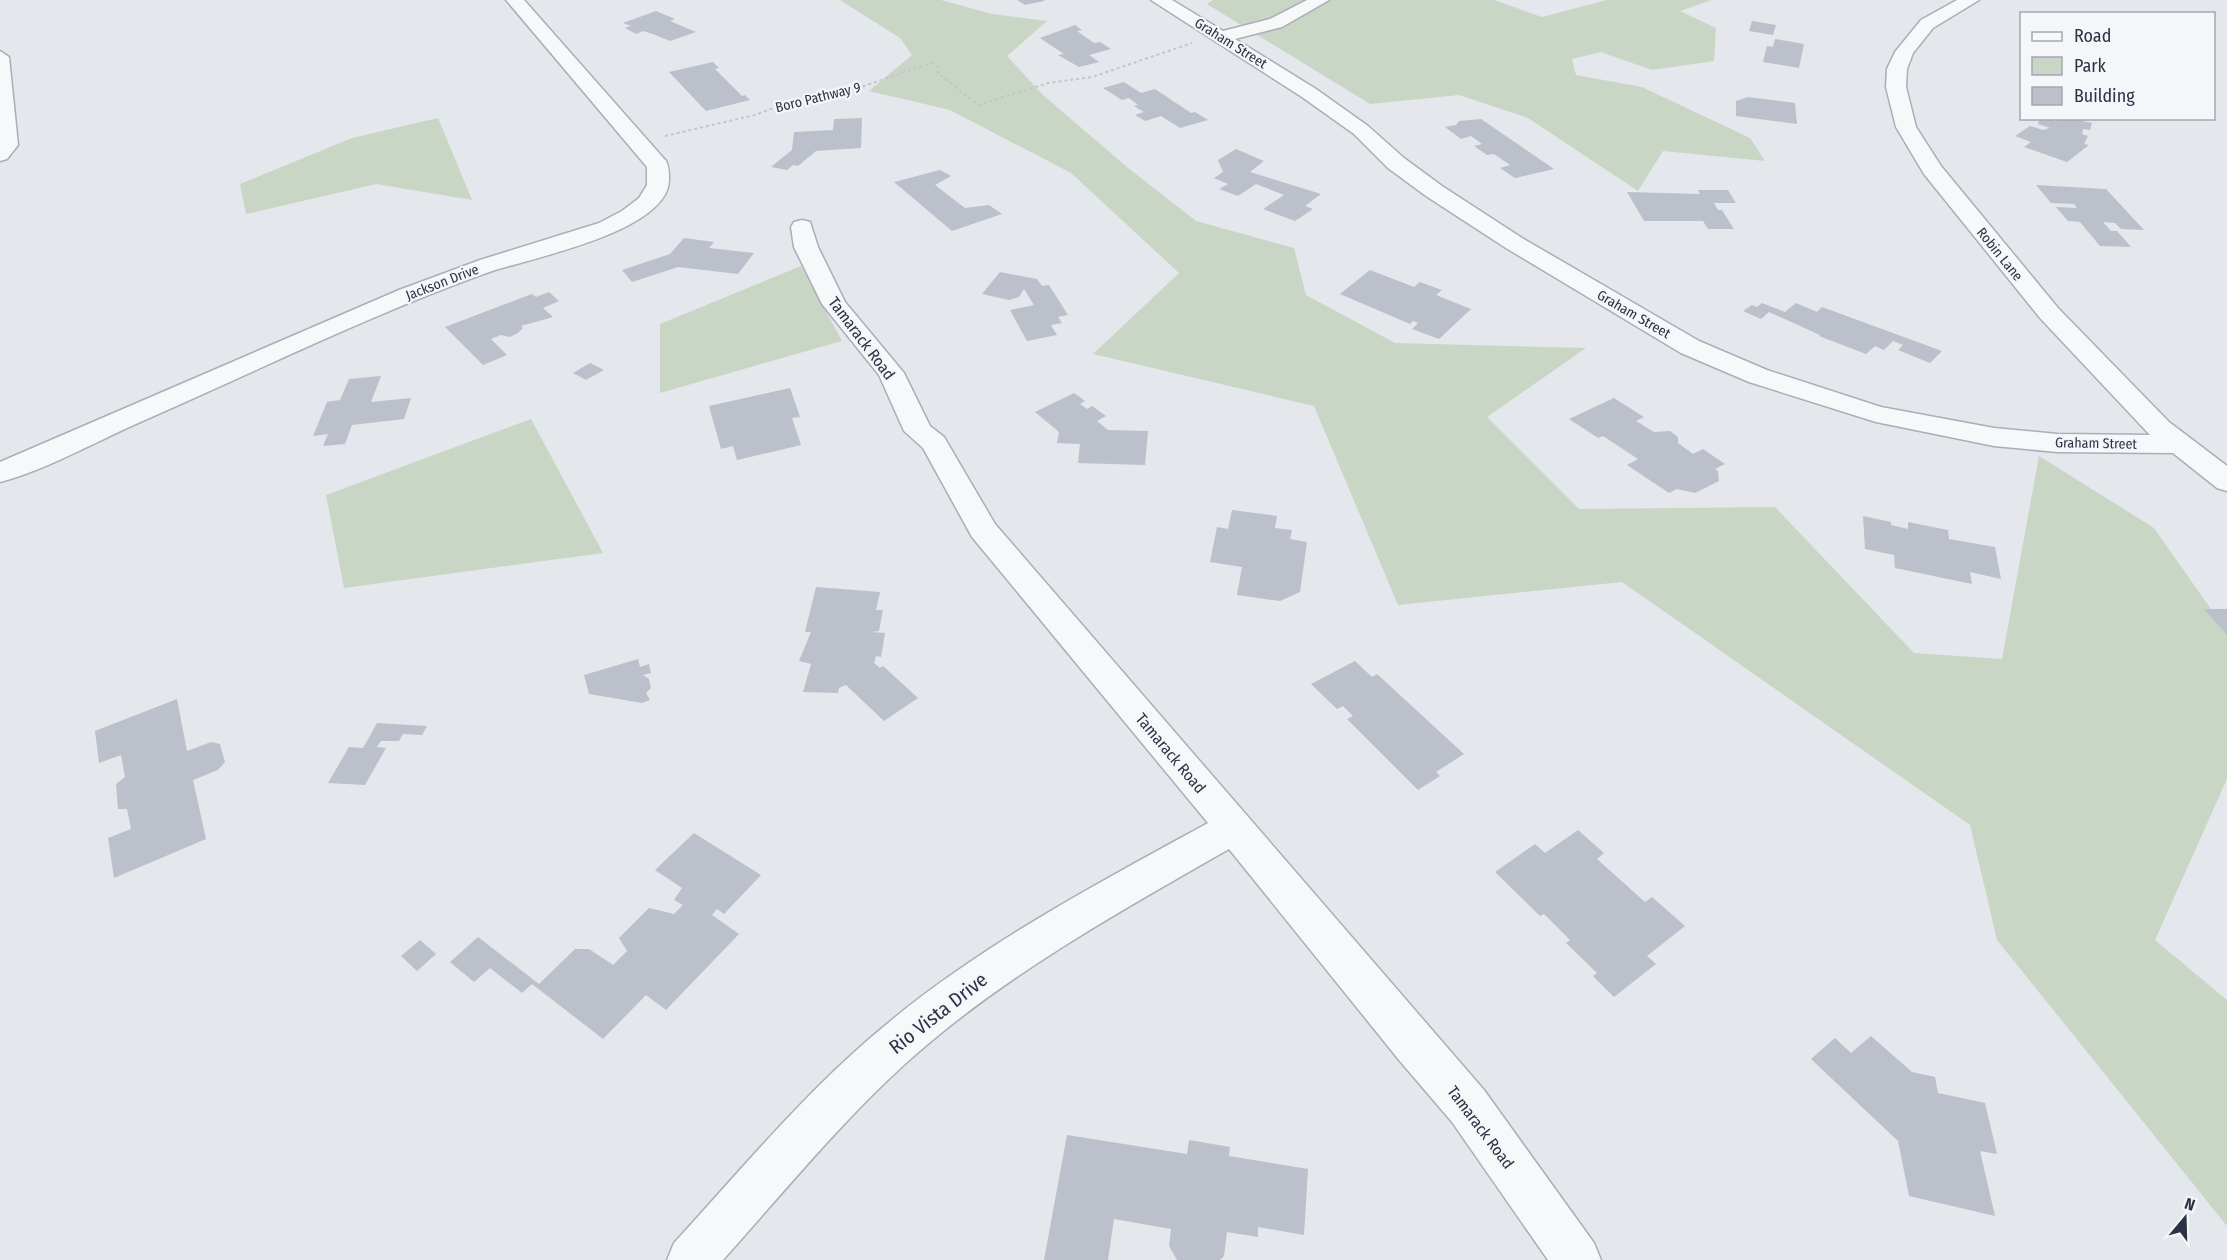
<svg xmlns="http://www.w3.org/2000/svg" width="2227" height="1260" font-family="'Fira Sans Condensed',sans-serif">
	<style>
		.green { fill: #c9d6c5 }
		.building { fill: #bbc0ca }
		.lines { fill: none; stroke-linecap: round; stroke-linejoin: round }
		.minor-casing { stroke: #a9aeb7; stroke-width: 3 }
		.path { stroke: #c2c5cb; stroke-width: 2; stroke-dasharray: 3 3; stroke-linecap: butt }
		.minor { fill: #f7f8fa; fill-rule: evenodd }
		.labels { text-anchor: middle; stroke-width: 4.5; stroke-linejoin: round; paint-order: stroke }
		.far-street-label { font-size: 14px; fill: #2b3445; stroke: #f4f6f9 }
		.street-label { font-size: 16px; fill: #2b3445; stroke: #f4f6f9 }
		.near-street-label { font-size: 20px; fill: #2b3445; stroke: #f4f6f9 }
	</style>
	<rect width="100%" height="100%" fill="#e4e7ec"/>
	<!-- green -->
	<g class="green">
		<polygon points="840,0 941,0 992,14 1047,21 1007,56 1043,95 1127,167 1196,221 1294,248 1306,295 1395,343 1586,348 1487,417 1579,509 1775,507 1914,653 2002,659 2039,456 2154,528 2227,632 2227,779 2155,940 2227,1000 2227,1226 1997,940 1970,825 1622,582 1398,605 1314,406 1093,354 1179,273 1071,173 950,110 869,91 912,55 900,38"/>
		<polygon points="1213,0 1494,0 1542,17 1607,0 1712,0 1680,11 1716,28 1714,61 1652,70 1601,52 1572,59 1576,75 1642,87 1750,138 1765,161 1663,151 1638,191 1528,118 1459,95 1370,104 1207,4"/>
		<polygon points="438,118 472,200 376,184 246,214 240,184 352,138"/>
		<polygon points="801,266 842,341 660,393 660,324"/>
		<polygon points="531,419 603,553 344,588 326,495"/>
	</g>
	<!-- building -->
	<g class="building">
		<polygon points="1017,0 1044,0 1044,1 1025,5"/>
		<polygon points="656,11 675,19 670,21 696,32 670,41 653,34 643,31 636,34 625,28 631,26 623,23"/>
		<polygon points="1752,21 1776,25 1773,35 1749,31"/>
		<polygon points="1075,25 1082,30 1077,31 1094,43 1100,42 1111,49 1089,55 1099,62 1079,67 1058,55 1064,54 1040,38"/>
		<polygon points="1775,39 1804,44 1799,68 1763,62 1767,46 1773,47"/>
		<polygon points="713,62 719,68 715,69 742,96 745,95 750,100 706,111 669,72"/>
		<polygon points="1124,82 1141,93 1155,89 1191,113 1195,112 1208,120 1180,128 1161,116 1145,121 1135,115 1144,112 1134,106 1138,105 1129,98 1122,100 1103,88"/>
		<polygon points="1748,97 1795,103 1797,124 1736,116 1736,101"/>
		<polygon points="862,118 861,148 816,151 798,166 793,165 787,170 771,167 792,150 794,132 833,130 834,119"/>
		<polygon points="2040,118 2057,121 2057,118 2084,118 2083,121 2092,123 2090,130 2083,129 2082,134 2088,136 2084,144 2089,145 2067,162 2024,147 2031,142 2015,136 2030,126 2043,130 2050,128 2038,124"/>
		<polygon points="1481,119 1554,169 1515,178 1500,168 1510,165 1494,154 1487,155 1474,146 1482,144 1471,136 1461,139 1445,127 1456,125 1459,121"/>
		<polygon points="1236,149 1264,161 1250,172 1321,194 1305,206 1313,209 1295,221 1263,209 1284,195 1256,184 1238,196 1219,189 1228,184 1214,178 1223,172 1218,160"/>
		<polygon points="940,170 951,176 935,185 965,208 989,205 1002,214 952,231 894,182"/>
		<polygon points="2036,185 2106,189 2144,230 2121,229 2115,223 2103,222 2111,231 2117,231 2131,247 2100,246 2080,222 2068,221 2056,207 2077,208 2074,204 2051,203"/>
		<polygon points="1698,190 1728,190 1736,203 1714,203 1718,210 1722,210 1734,229 1708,229 1703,221 1644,221 1627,192 1700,194"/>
		<polygon points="684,238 714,242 709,248 754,253 738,274 678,267 632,282 622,270 670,254"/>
		<polygon points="1370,270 1414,287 1420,282 1442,290 1436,295 1471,309 1439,339 1412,329 1418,323 1413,321 1410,324 1340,294"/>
		<polygon points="1000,272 1037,279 1042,286 1049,285 1068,315 1058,317 1062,323 1051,325 1057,335 1027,341 1010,310 1034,305 1024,289 1019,297 1009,300 982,294"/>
		<polygon points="549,292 559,301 543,308 553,317 521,326 523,328 518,333 510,337 501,335 491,339 507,355 483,365 445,327 532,294 536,297"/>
		<polygon points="1762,303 1785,312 1796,303 1817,312 1822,307 1942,351 1930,363 1898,350 1903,345 1893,341 1884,350 1875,346 1866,354 1819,336 1820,335 1769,312 1761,319 1743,311 1752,305 1757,307"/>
		<polygon points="590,363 604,370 586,380 573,373"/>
		<polygon points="381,376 371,402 411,398 404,419 352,425 345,444 323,446 328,434 313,436 327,402 340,400 349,379"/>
		<polygon points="790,388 800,417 792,418 801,445 737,460 733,446 721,449 709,406"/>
		<polygon points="1074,393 1085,401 1080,404 1087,409 1092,406 1106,416 1097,421 1108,430 1148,431 1145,465 1078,463 1080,444 1057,443 1059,432 1035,412"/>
		<polygon points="1614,398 1644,417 1636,421 1654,432 1670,431 1678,437 1678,443 1693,454 1703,449 1725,464 1715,469 1718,471 1719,481 1695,493 1677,489 1669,493 1627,465 1638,459 1603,436 1598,438 1569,419"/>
		<polygon points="1232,510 1277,516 1275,528 1292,530 1290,539 1307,542 1300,592 1280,601 1237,595 1242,567 1210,562 1217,527 1228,529"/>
		<polygon points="1863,516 1891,522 1891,525 1908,529 1908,522 1948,530 1949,539 1995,547 2001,579 1970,572 1972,584 1895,568 1894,555 1865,549"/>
		<polygon points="816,587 880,592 876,610 883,610 879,631 871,632 885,633 881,657 876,656 874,663 880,668 883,666 918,698 884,721 846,685 839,688 838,693 803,692 811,664 799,661 811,632 805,632"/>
		<polygon points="2204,609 2227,609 2227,635"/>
		<polygon points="638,659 640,667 649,664 651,673 643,675 649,679 651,688 646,693 650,700 642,703 589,694 584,675"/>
		<polygon points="1355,661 1372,677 1377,674 1464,754 1436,772 1440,776 1418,790 1347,719 1353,716 1343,706 1337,709 1311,684"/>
		<polygon points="177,699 187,751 211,742 220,744 225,762 218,770 193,780 206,839 114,878 108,838 131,829 127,809 118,809 116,784 125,777 121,755 99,763 95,731"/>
		<polygon points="377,723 427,726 422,735 403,734 399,741 381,741 377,747 386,748 365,785 328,783 349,747 363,748"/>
		<polygon points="1578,830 1604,853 1597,859 1645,902 1652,897 1685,926 1647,956 1656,964 1614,997 1593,976 1597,973 1566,943 1570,940 1544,914 1540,916 1495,872 1535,844 1545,853"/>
		<polygon points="694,833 761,875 724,914 717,909 712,915 739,934 666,1010 646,995 603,1039 532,984 522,993 490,968 474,982 450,962 478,937 539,984 575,949 589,949 613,965 627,951 619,938 649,908 674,914 683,905 674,900 682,888 655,870"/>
		<polygon points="420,940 436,954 417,971 401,956"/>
		<polygon points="1871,1036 1912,1072 1935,1077 1938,1093 1985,1103 1997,1154 1980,1151 1995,1216 1909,1196 1898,1141 1811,1059 1835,1038 1851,1053"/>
		<polygon points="1067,1135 1187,1154 1189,1140 1230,1147 1229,1156 1308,1169 1304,1235 1258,1227 1258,1237 1227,1232 1224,1256 1220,1260 1177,1260 1169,1246 1171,1229 1114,1219 1108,1260 1044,1260"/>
	</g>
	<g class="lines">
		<defs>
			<g id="minor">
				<path d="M506,0H524L666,161C669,167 669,172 669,179C670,231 532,258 492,271C371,314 255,372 138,423C95,442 44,471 0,482V462L399,290L480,260L599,223L622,211L639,198L647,185V167Z"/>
				<polygon points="1151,0 1172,0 1223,31 1270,19 1307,0 1329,0 1282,27 1235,39 1316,89 1368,126 1404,158 1442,186 1522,238 1699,341 1767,370 1881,407 1994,428 2057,434 2150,435 2040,318 1924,174 1896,127 1886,87 1887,69 1895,52 1921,20 1957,0 1979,0 1933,28 1913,53 1907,69 1906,87 1916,127 1941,166 2058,308 2169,422 2227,466 2227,491 2217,488 2173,453 2057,452 1994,446 1876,422 1749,382 1681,353 1506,248 1426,196 1388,168 1354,134 1302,97"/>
				<polygon points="0,51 9,57 18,145 7,159 0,161"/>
				<path d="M802,220L810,222L818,247L845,302L904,373L930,426L944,437L995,524L1484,1090L1594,1243L1601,1260H1548L1452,1122L1399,1060L1229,849C1117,913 1001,977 905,1064C839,1124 783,1193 723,1260H667L674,1243C739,1172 801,1097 875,1034C975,948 1093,886 1208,823L972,537L923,448L904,431L879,375L822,304L794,247L791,227L794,222Z"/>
			</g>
		</defs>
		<!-- minor casing -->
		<use href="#minor" class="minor-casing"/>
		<!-- path -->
		<polyline class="path" points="665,136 755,115 789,102 858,88 931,63 939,68 938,73 978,105 1048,83 1092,77 1192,43"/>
		<!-- minor -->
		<use href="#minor" class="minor"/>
	</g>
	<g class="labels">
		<!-- far-street labels -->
		<g class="far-street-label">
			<text transform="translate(1231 43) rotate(32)" y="5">Graham Street</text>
			<text transform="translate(818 97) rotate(-14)" y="5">Boro Pathway 9</text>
			<text transform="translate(2000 254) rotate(51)" y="5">Robin Lane</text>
			<text transform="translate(442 282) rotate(-21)" y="5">Jackson Drive</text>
			<text transform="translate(1634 314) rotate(30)" y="5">Graham Street</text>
			<text transform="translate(2096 443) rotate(1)" y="5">Graham Street</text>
		</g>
		<!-- street labels -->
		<g class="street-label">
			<text transform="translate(862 338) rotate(53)" y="6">Tamarack Road</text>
			<text transform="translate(1171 753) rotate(50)" y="6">Tamarack Road</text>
			<text transform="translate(1481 1127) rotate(53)" y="6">Tamarack Road</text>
		</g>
		<!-- near-street labels -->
		<g class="near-street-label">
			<text transform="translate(938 1013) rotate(-38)" y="7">Rio Vista Drive</text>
		</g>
	</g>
	<!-- legend -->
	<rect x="2020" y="12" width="195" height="108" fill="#f4f6f9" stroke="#a4a8b1" stroke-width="1.5"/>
	<rect x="2032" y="32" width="30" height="9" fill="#f7f8fa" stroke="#a4a8b1" stroke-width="1.5"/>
	<text x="2074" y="42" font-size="18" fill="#2b3445">Road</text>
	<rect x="2032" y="57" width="30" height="18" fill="#c9d6c5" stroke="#a4a8b1" stroke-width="1.5"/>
	<text x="2074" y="72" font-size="18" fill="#2b3445">Park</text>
	<rect x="2032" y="87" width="30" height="18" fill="#bbc0ca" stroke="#a4a8b1" stroke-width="1.5"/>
	<text x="2074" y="102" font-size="18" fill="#2b3445">Building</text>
	<!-- north arrow -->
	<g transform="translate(2185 1218) rotate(19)" stroke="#f4f6f9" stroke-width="4.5" paint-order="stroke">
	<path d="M0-4.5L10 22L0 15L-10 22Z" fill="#2b3445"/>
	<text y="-9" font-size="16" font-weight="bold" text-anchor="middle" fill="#2b3445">N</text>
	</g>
</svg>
